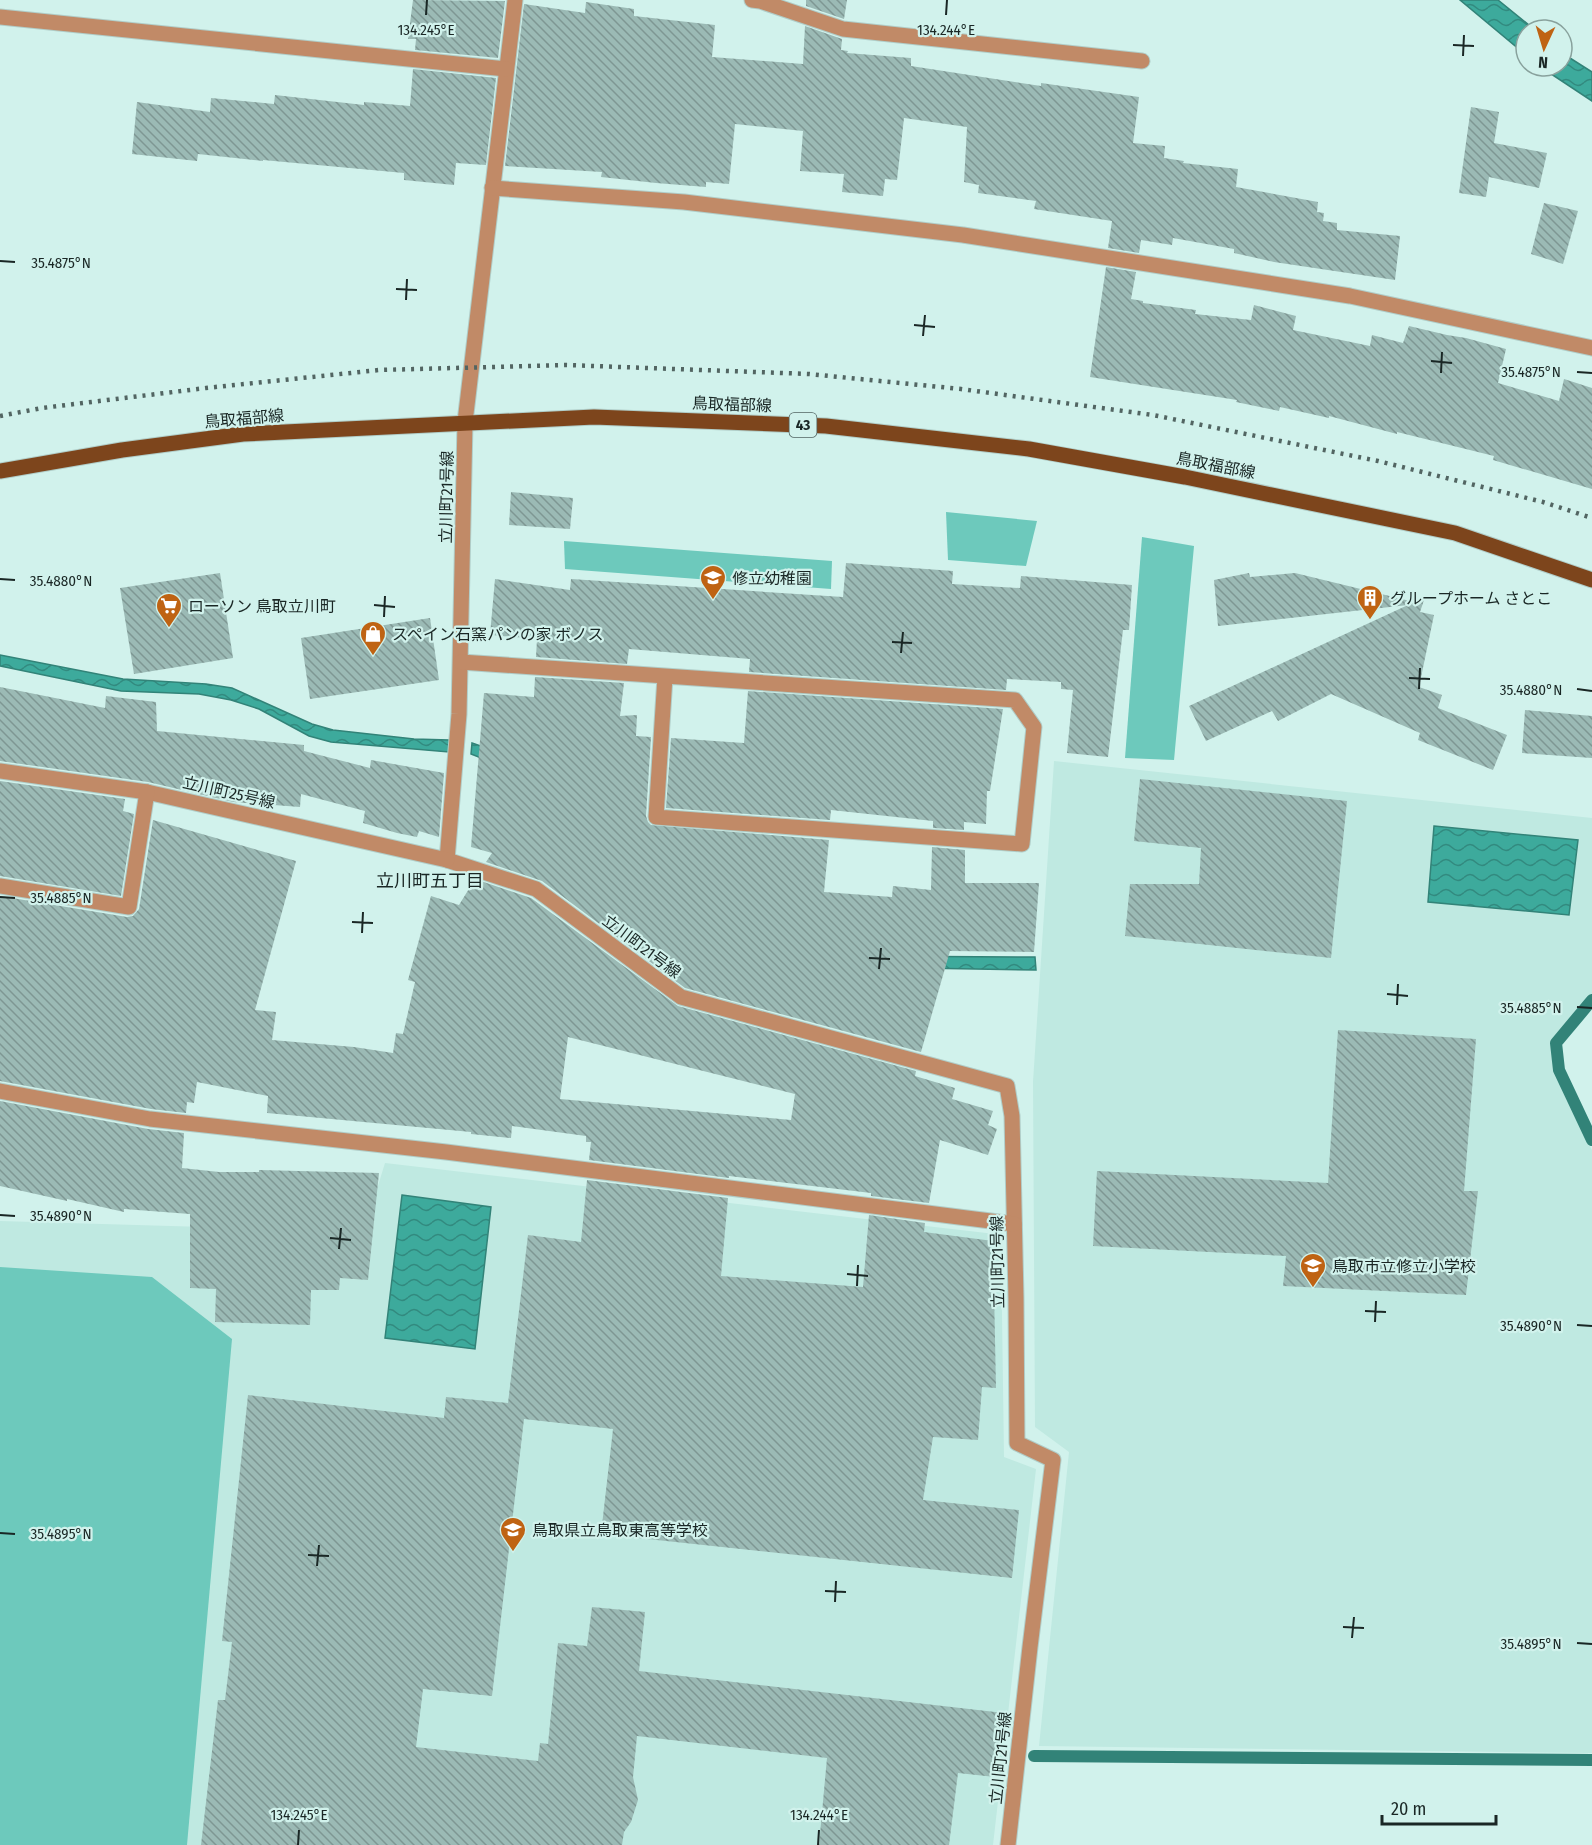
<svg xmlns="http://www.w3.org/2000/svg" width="1592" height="1845" font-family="'Fira Sans Condensed','Noto Sans JP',sans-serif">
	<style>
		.built { fill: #bfe9e1 }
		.green { fill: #6dc9bc }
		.water { fill: url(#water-waves); stroke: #328378; stroke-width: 1.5 }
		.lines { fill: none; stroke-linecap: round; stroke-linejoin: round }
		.stream { stroke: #328378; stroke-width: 12 }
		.building { fill: url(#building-back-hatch); fill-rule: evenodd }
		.street-casing { stroke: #b0cdc8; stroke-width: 17 }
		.primary-casing { stroke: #b0cdc8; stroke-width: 17 }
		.street { stroke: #c18a67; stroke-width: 15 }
		.primary { stroke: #7d451c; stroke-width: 15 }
		.rail { stroke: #526562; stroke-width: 4.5; stroke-dasharray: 3 6; stroke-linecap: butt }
		.ticks { fill: none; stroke: #1a2725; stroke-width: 2 }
		.labels { text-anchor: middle; stroke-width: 4.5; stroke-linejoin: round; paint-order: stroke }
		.shield { fill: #d1f2ec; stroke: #516461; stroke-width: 1.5 }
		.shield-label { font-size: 15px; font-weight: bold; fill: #1a2725 }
		.street-label { font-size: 16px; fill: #1a2725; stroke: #d1f2ec }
		.poi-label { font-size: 16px; fill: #1a2725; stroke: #d1f2ec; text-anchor: start }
		.neighbourhood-label { font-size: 18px; fill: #1a2725; stroke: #d1f2ec }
		.ticks-label { font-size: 15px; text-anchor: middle; fill: #1a2725; stroke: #d1f2ec; stroke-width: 4.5; stroke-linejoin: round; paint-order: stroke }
	</style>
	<defs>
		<pattern id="water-waves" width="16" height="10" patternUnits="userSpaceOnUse" patternTransform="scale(1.5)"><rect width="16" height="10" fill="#3daa9c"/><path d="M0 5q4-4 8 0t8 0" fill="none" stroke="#328a7f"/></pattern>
		<pattern id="building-back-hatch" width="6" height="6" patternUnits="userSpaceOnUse" patternTransform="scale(1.5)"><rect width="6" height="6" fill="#9bbab5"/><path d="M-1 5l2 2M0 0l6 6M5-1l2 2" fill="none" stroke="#7e9793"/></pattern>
	</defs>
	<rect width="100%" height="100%" fill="#d1f2ec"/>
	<!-- built -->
	<g class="built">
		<polygon points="1054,761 1592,818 1592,994 1551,1042 1555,1071 1562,1090 1578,1124 1592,1150 1592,1753 1039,1746 1069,1452 1035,1427 1033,1082"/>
		<polygon points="385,1163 995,1234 1001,1243 1004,1457 1036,1469 993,1845 0,1845 0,1221 273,1229 368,1218"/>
	</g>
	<!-- green -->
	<g class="green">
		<polygon points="946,512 1037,521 1026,566 948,560"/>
		<polygon points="1142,537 1194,546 1174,760 1125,758"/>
		<polygon points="564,541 832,561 831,589 565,569"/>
		<polygon points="0,1267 152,1277 232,1339 187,1845 0,1845"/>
	</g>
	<!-- water -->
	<g class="water">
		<polygon points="1460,0 1498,0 1535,30 1526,30 1526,55"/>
		<polygon points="1562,53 1592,72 1592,101 1539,66 1562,66"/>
		<polygon points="0,655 123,679 206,684 232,688 312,724 333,730 414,739 449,740 449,752 331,742 309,736 259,709 231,700 199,694 121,691 0,666"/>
		<polygon points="472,743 523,761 855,956 1035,957 1036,970 861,967 527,776 471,754"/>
		<polygon points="1434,826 1578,840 1569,915 1428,902"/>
		<polygon points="402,1195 491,1207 475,1349 385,1338"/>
	</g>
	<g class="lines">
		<!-- stream -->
		<g class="stream">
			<polyline points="1592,1000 1556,1043 1559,1070 1592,1140"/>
			<polyline points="1034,1756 1592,1760"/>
		</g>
	</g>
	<!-- building -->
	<g class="building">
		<polygon points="413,0 505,1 498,58 415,50 416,39 408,39"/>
		<polygon points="806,0 847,0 844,19 806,6"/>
		<polygon points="586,2 634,9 634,16 715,25 712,57 803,64 805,26 842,39 841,50 848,51 847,53 911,58 911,66 1041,86 1041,83 1139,97 1133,143 1165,146 1164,158 1184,161 1183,163 1238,169 1236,187 1318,202 1317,212 1324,213 1323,221 1337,223 1337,230 1400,236 1395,280 1274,262 1234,253 1234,249 1173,238 1172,245 1141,240 1139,253 1108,248 1112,221 1034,209 1036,201 978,193 979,185 964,182 967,127 904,118 897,180 885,179 883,196 842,192 844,174 800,171 803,131 735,124 729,184 706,182 706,187 656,183 601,177 602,172 505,166 524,4 585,13"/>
		<polygon points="413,69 496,78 486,165 456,163 454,185 404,180 404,173 263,160 263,161 198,154 197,161 132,154 137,102 210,112 211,98 274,104 275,95 364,105 364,102 410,106"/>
		<polygon points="1471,107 1499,112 1494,143 1547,153 1539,188 1489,177 1486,197 1459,193"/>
		<polygon points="1544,203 1578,211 1563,264 1531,254"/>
		<polygon points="1106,267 1136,272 1131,299 1143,301 1143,303 1196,310 1195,314 1251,320 1254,305 1296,316 1293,330 1370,346 1372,335 1403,343 1409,326 1447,335 1466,338 1506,349 1498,383 1559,401 1564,379 1592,388 1592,489 1493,460 1494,456 1397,432 1397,434 1329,416 1329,418 1280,407 1279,411 1236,402 1237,400 1090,377"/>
		<polygon points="511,492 573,498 570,529 509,525"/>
		<polygon points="846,563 953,571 952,584 1020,588 1021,576 1132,585 1129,630 1123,630 1108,757 1067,753 1073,690 1061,689 1061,682 1007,679 1006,690 749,672 750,659 629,649 627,664 536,657 537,639 490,635 495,579 570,590 571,579 843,597"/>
		<polygon points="220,573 233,658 134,674 120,588"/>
		<polygon points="1249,573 1250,577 1295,573 1410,601 1410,604 1425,597 1420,612 1434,615 1419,687 1442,695 1438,708 1507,735 1493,770 1418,740 1420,733 1331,694 1278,721 1272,711 1206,741 1189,706 1408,605 1218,626 1214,580"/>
		<polygon points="430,618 439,680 310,699 301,638"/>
		<polygon points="535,677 624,683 620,716 637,715 636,736 651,737 646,816 648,822 651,825 829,840 824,892 892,897 893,886 931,890 932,847 965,850 965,883 1039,883 1034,952 950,951 921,1052 685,988 542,881 486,862 492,853 471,847 484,693 534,697"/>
		<polygon points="0,687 105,708 106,696 156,702 157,731 304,745 304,751 370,768 371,760 444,773 439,837 419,831 417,837 397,833 363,823 365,811 301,794 300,807 233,802 148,782 0,761"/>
		<polygon points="748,691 1003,709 990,791 987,791 986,824 964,822 964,830 933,828 933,821 831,810 830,820 666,808 671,738 744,743"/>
		<polygon points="1525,710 1592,716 1592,758 1522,753"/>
		<polygon points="1140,779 1347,801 1331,958 1125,936 1130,884 1199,884 1201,848 1134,841"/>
		<polygon points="0,781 125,799 123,811 134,814 121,896 0,876"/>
		<path d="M153,820L296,861L255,1010L276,1012L272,1040L354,1047L393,1053L396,1033L403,1034L415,982L408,980L431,896L459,905L475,879L531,898L678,1006L916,1071L915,1076L955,1088L952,1099L993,1111L988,1125L997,1129L988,1155L940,1140L929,1203L871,1196V1193L729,1176V1178L589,1160L591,1142H586V1136L512,1126L511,1138L471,1134V1132L267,1113L268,1096L197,1082L194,1103L187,1102L186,1113L151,1109L0,1081V896L127,917L133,916L139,909ZM568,1037L795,1094L791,1120L560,1099Z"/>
		<polygon points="1338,1030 1476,1039 1464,1191 1478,1191 1466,1295 1283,1286 1286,1256 1093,1246 1097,1171 1328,1183"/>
		<polygon points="0,1101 148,1129 184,1133 182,1168 219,1172 259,1172 259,1170 379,1173 368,1280 340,1278 339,1290 311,1290 310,1325 215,1322 216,1289 190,1288 190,1214 124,1209 124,1212 67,1199 67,1201 0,1186"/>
		<polygon points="587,1180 728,1198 721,1276 863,1287 869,1215 925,1223 924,1232 993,1241 996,1388 982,1387 978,1440 933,1437 923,1500 1019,1510 1012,1578 601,1534 613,1429 524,1419 492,1696 423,1689 416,1747 538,1761 540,1743 548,1744 558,1643 587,1646 592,1607 645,1612 639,1671 1004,1713 995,1777 958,1773 949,1845 819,1845 827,1758 637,1736 633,1777 638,1800 631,1822 624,1832 622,1845 201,1845 218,1700 225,1700 232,1642 222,1641 248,1395 444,1418 446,1397 508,1403 528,1235 581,1242"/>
	</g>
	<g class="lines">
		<defs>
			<g id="street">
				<polyline points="515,0 465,422 459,714 447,860 536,889 681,997 1007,1086 1012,1116 1016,1298 1017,1443 1053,1460 1030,1647 1008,1845"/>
				<polyline points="752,0 760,1 843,29 1142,61"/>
				<polyline points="0,17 506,69"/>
				<polyline points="492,188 684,202 963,235 1350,296 1592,348"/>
				<polyline points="461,662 1015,700 1034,727 1022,844 656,817 665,677"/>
				<polyline points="0,771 147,792 447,860"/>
				<polyline points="0,886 129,907 147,792"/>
				<polyline points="0,1091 150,1119 446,1152 1014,1224"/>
			</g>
			<polyline id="primary" points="0,471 122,450 243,434 594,417 826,426 1029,449 1185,477 1455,533 1592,580"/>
		</defs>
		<!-- street casing -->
		<use href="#street" class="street-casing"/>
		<!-- primary casing -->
		<use href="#primary" class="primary-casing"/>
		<!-- street -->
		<use href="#street" class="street"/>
		<!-- primary -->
		<use href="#primary" class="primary"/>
		<!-- rail -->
		<polyline class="rail" points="0,416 42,408 206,388 379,370 567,365 809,374 961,389 1153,415 1378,461 1543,502 1592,518"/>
	</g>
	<!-- ticks -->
	<path class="ticks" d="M426,15L427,0M946,15L947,0M1453,45L1474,46M1463,56L1464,35M0,261L15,262M396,289L417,290M406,300L407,279M914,325L935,327M923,336L925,315M1431,361L1452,363M1577,372L1592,373M1441,373L1442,352M0,579L15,580M374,605L395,607M384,617L385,596M892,642L912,643M901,653L903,632M1409,678L1430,679M1419,689L1420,668M1577,689L1592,691M0,897L15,898M352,922L373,923M362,933L363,912M869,958L890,959M879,969L881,948M1387,994L1408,996M1397,1005L1398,984M1577,1007L1592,1008M0,1215L15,1216M330,1238L351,1240M339,1249L341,1228M847,1274L868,1276M857,1286L858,1265M1365,1311L1386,1312M1375,1322L1376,1301M1577,1325L1592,1326M0,1533L15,1534M308,1555L329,1556M317,1566L319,1545M825,1591L846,1592M835,1602L836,1581M1343,1627L1364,1628M1352,1638L1354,1617M1577,1643L1592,1644M298,1845L299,1830M818,1845L819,1830"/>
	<!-- icons -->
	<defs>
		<symbol id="school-pin" viewBox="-11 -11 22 30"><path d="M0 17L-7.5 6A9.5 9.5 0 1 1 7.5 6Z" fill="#bf6313" stroke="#d1f2ec"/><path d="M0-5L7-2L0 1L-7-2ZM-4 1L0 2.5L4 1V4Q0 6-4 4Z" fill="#fff"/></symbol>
		<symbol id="building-pin" viewBox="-11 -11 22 30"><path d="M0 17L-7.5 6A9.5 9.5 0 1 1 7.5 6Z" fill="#bf6313" stroke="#d1f2ec"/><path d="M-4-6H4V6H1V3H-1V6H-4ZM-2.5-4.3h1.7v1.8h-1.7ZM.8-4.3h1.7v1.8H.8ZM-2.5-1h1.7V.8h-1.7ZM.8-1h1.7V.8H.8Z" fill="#fff"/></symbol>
		<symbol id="supermarket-pin" viewBox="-11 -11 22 30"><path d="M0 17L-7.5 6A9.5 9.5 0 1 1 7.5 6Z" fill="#bf6313" stroke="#d1f2ec"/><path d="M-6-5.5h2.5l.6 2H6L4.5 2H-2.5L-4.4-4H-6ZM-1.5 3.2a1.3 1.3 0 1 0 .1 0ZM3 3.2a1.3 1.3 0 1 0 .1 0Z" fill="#fff"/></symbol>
		<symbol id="shop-pin" viewBox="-11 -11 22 30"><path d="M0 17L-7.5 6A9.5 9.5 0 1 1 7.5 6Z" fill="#bf6313" stroke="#d1f2ec"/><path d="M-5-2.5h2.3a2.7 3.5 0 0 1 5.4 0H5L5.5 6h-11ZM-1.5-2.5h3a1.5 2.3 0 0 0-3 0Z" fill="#fff"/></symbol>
	</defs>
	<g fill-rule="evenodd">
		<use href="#school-pin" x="698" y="563" width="30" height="40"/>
		<use href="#building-pin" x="1355" y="583" width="30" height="40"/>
		<use href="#supermarket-pin" x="154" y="591" width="30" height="40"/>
		<use href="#shop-pin" x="358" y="619" width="30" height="40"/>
		<use href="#school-pin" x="1298" y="1251" width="30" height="40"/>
		<use href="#school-pin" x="498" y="1515" width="30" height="40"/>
	</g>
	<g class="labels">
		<!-- shield labels -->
		<rect class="shield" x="789.5" y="413" width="27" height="24" rx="4.5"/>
		<g class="shield-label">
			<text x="803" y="430">43</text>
		</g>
		<!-- street labels -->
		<g class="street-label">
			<text transform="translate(732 404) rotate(2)" y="6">鳥取福部線</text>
			<text transform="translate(244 418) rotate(-5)" y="6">鳥取福部線</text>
			<text transform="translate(1216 465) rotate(11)" y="6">鳥取福部線</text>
			<text transform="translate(446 497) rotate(-89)" y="6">立川町21号線</text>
			<text transform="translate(229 792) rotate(13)" y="6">立川町25号線</text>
			<text transform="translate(642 946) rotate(37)" y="6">立川町21号線</text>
			<text transform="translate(997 1262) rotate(-91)" y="6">立川町21号線</text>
			<text transform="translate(1000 1758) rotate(-84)" y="6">立川町21号線</text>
		</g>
		<!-- poi labels -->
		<g class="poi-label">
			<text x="732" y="584">修立幼稚園</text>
			<text x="1390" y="604">グループホーム さとこ</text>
			<text x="188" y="612">ローソン 鳥取立川町</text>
			<text x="392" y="640">スペイン石窯パンの家 ボノス</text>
			<text x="1332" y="1272">鳥取市立修立小学校</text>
			<text x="532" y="1536">鳥取県立鳥取東高等学校</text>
		</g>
		<!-- neighbourhood labels -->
		<g class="neighbourhood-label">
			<text x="430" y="887">立川町五丁目</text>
		</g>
	</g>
	<g class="ticks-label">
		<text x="426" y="35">134.245°E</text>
		<text x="946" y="35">134.244°E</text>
		<text x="61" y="268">35.4875°N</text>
		<text x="1531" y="377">35.4875°N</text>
		<text x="61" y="586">35.4880°N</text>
		<text x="1531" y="695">35.4880°N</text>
		<text x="61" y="903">35.4885°N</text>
		<text x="1531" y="1013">35.4885°N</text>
		<text x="61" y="1221">35.4890°N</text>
		<text x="1531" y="1331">35.4890°N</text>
		<text x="61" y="1539">35.4895°N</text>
		<text x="1531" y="1649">35.4895°N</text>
		<text x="299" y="1820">134.245°E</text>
		<text x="819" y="1820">134.244°E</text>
	</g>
	<!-- north arrow -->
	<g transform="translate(1544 48) rotate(184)"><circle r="28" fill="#d1f2ec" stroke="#88a19c" stroke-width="1.5"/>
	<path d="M0-4.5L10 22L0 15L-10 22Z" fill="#bf6313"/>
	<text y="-9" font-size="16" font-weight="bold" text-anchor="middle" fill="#1a2725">N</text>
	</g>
	<!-- scale -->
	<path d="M1382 1815v9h114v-9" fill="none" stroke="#1a2725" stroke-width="3"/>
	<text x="1391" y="1815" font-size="18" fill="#1a2725" stroke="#d1f2ec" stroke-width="4.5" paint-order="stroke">20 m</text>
</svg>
